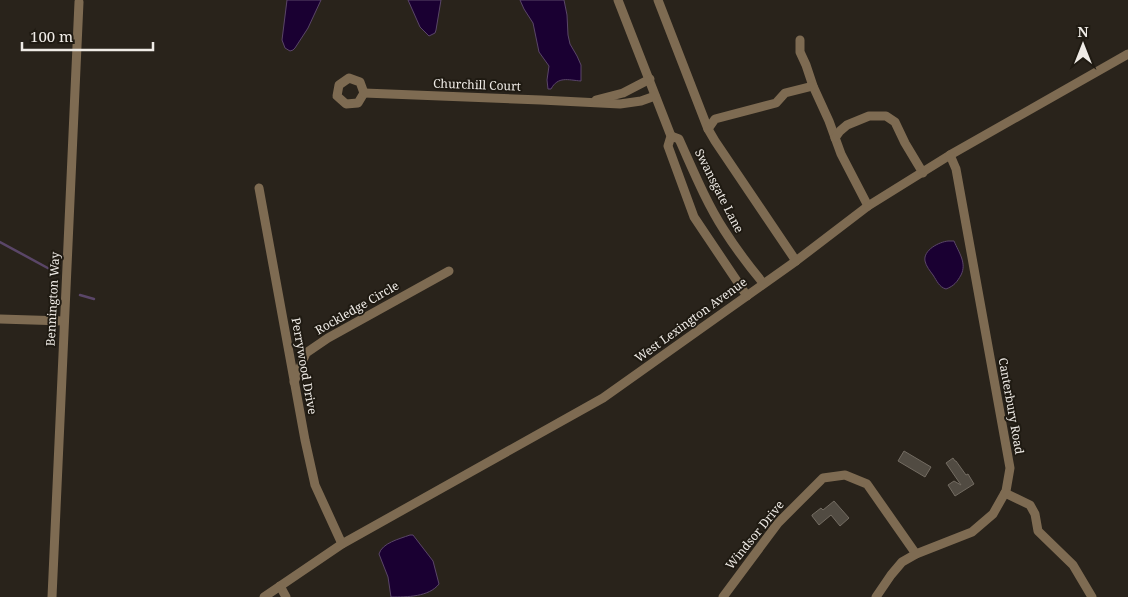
<svg xmlns="http://www.w3.org/2000/svg" width="1128" height="597" font-family="'Noto Serif',serif">
	<style>
		.water { fill: #1a0032; stroke: #5a4668 }
		.lines { fill: none; stroke-linecap: round; stroke-linejoin: round }
		.stream { stroke: #5a4668; stroke-width: 2.5 }
		.building { fill: #514b42; stroke: #736c62 }
		.minor { stroke: #7e6b52; stroke-width: 9 }
		.labels { text-anchor: middle; stroke-width: 4; stroke-linejoin: round; paint-order: stroke }
		.street-label { font-size: 12px; fill: #efebe6; stroke: #1f1a12 }
	</style>
	<rect width="100%" height="100%" fill="#29231b"/>
	<!-- water -->
	<g class="water">
		<polygon points="287,0 321,0 308,28 295,48 293,50 290,51 285,48 282,40"/>
		<polygon points="408,0 441,0 436,30 435,33 429,36 420,27"/>
		<path d="M520,0H564L567,15L568,35L570,44L577,56L581,65V81C568,80 558,76 551,89H548L547,80L549,66L539,52L533,23L524,9Z"/>
		<path d="M948,241H954C959,253 967,263 961,275C957,282 954,286 946,289C939,287 937,281 933,275C930,271 926,266 925,261C923,250 939,242 948,241Z"/>
		<path d="M410,535H413L433,561L439,584C429,597 407,597 391,597L388,577L379,554C382,543 399,539 410,535Z"/>
	</g>
	<g class="lines">
		<!-- stream -->
		<g class="stream">
			<polyline points="0,242 55,272"/>
			<polyline points="80,295 94,299"/>
		</g>
	</g>
	<!-- building -->
	<g class="building">
		<polygon points="904,451 931,467 925,477 898,461"/>
		<polygon points="953,458 955,461 956,461 966,475 968,474 974,484 955,496 948,485 954,481 961,485 946,463"/>
		<polygon points="834,501 849,518 840,526 831,515 819,525 812,516 812,515 821,508 823,510"/>
	</g>
	<g class="lines">
		<!-- minor -->
		<g class="minor">
			<polyline points="618,0 671,136 668,146 694,217 747,296"/>
			<polyline points="658,0 708,129 715,141 796,261"/>
			<polyline points="800,40 800,52 806,65 813,86 829,121 841,154 868,206"/>
			<polygon points="349,78 360,82 364,93 358,103 346,104 337,96 339,85"/>
			<polyline points="364,93 541,100 620,104 641,101 655,96"/>
			<polyline points="596,100 623,93 650,79"/>
			<polyline points="708,129 715,119 776,103 785,93 813,86"/>
			<path d="M671,136L679,139C693,170 706,202 724,230C736,249 749,266 763,283"/>
			<polyline points="835,138 840,131 847,125 869,116 886,116 895,122 905,143 923,173"/>
			<polyline points="259,188 305,440 315,485 342,544"/>
			<polyline points="0,319 64,321"/>
			<polyline points="294,382 306,353 328,338 449,271"/>
			<polyline points="1005,493 1030,505 1035,514 1038,531 1073,565 1092,597"/>
			<polyline points="280,586 286,597"/>
			<polyline points="52,597 79,2"/>
			<polyline points="264,597 342,544 603,398 796,261 868,206 950,155 1128,54"/>
			<polyline points="723,597 778,523 823,478 845,475 867,484 916,554"/>
			<polyline points="876,597 891,575 902,562 916,554 972,532 993,514 1006,491 1010,468 956,169 950,155"/>
		</g>
	</g>
	<g class="labels">
		<!-- street labels -->
		<g class="street-label">
			<text transform="translate(477 85) rotate(2)" y="4">Churchill Court</text>
			<text transform="translate(719 191) rotate(63)" y="4">Swansgate Lane</text>
			<text transform="translate(53 299) rotate(-87)" y="4">Bennington Way</text>
			<text transform="translate(357 308) rotate(-30)" y="4">Rockledge Circle</text>
			<text transform="translate(691 320) rotate(-36)" y="4">West Lexington Avenue</text>
			<text transform="translate(304 366) rotate(80)" y="4">Perrywood Drive</text>
			<text transform="translate(1011 406) rotate(80)" y="4">Canterbury Road</text>
			<text transform="translate(755 535) rotate(-51)" y="4">Windsor Drive</text>
		</g>
	</g>
	<!-- north arrow -->
	<g transform="translate(1083 45)" stroke="#1f1a12" stroke-width="4" paint-order="stroke">
	<path d="M0-4L9 19L0 12L-9 19Z" fill="#efebe6"/>
	<text y="-8" font-size="14" font-weight="bold" text-anchor="middle" fill="#efebe6">N</text>
	</g>
	<!-- scale -->
	<path d="M22 42v8h131v-8" fill="none" stroke="#efebe6" stroke-width="2.5"/>
	<text x="30" y="42" font-size="15" fill="#efebe6" stroke="#1f1a12" stroke-width="4" paint-order="stroke">100 m</text>
</svg>
